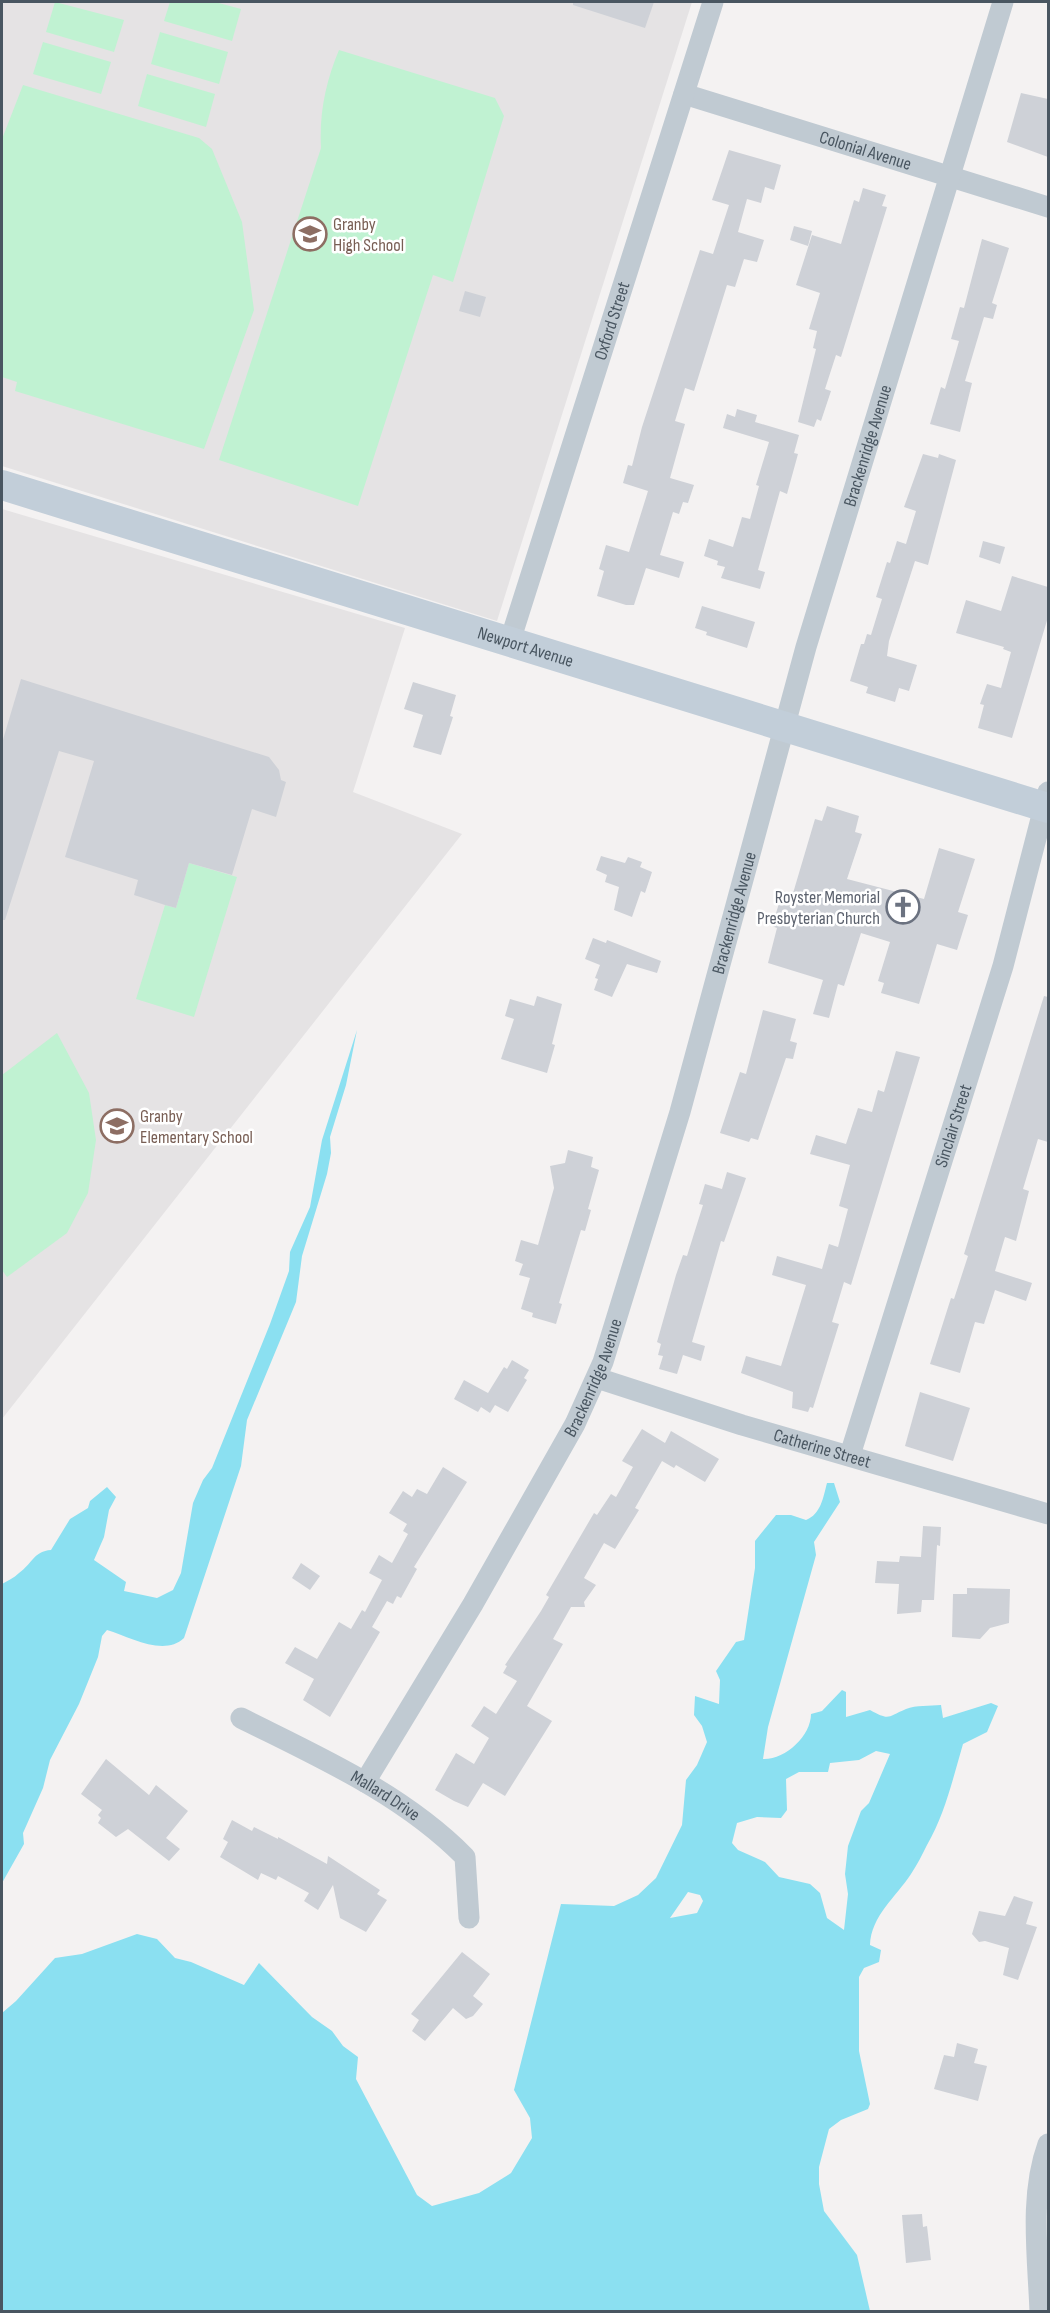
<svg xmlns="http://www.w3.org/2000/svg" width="1050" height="2313" font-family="'Sofia Sans Condensed',sans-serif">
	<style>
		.education { fill: #e5e3e4 }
		.green { fill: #c0f2d2 }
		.water { fill: #8be0f1; fill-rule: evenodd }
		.building { fill: #ced1d7 }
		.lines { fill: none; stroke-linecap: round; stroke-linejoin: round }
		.street { stroke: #c0cad2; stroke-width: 21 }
		.secondary { stroke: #c2ced9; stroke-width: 30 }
		.labels { text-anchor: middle; stroke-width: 5; stroke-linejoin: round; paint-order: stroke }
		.street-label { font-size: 18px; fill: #495661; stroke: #fff }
		.education-label { font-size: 18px; fill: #785e54; stroke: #fff; text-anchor: start }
		.worship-label { font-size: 18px; fill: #5b616d; stroke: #fff; text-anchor: end }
	</style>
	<rect width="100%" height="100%" fill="#f4f2f2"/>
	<!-- education -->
	<g class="education">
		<polygon points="2,2 692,2 497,621 2,466"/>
		<polygon points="2,509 405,628 353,792 462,834 2,1419"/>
	</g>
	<!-- green -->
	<g class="green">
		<polygon points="55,2 124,20 114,52 46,32"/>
		<polygon points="170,2 215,2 241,9 232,41 164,21"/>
		<polygon points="160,32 228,52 219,84 151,64"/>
		<polygon points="43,42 111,62 101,94 33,74"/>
		<path d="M339,50L495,98L504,116L453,282L433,275L358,506L219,460L321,148C319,113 326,81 339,50Z"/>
		<polygon points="147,74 215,94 206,127 138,106"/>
		<polygon points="23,85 199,138 212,149 242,222 254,310 204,449 15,391 17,382 2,377 2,139"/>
		<polygon points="189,863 237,877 194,1017 136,999 165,905 176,908"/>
		<polygon points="57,1033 89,1093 96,1140 88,1193 67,1233 7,1277 2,1270 2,1075"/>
	</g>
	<!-- water -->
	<g class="water">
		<path d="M357,1030L346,1085L330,1137L331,1153L327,1174L302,1256L296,1302L247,1420L241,1466L184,1638C164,1657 130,1637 107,1630L102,1636L98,1657L79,1704L50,1760L43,1788L23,1833L24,1844L2,1883V1584C7,1581 14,1578 19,1573C32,1564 34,1551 51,1550L70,1519L88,1508L90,1501L107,1487L116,1497L109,1510L104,1537L94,1560L126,1582L124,1591L157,1598L173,1590L181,1573L193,1503L203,1480L212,1468L270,1324L289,1271L290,1252L310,1207L322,1140Z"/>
		<path d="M827,1483H834L840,1502L814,1542L816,1555L768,1727L763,1759C785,1760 811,1736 811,1714L822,1711L842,1690L846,1692V1717L870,1710C890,1721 887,1717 906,1709C916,1705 930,1706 941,1705L943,1718L991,1703L998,1706L987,1732L963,1744C953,1778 945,1814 927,1845C922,1855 917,1865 911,1874C896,1897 871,1916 870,1945L881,1950L879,1962L864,1968L859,1977V2051L870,2104L868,2109L841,2120L829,2129L819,2167V2184L824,2211L857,2255L870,2311H2V2013L16,2001L55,1958L82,1954L137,1934L157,1939L175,1958L191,1962L244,1985L259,1963L312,2017L332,2031L343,2046L358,2057L356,2079L417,2195L432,2206L479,2193L511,2173L532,2138L530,2118L514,2090L561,1904L614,1906L638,1895L656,1878L682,1825L686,1780L697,1765L707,1742L702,1726L694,1715L695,1696L719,1704L720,1680L716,1671L736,1642L744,1640L755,1568V1541L776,1515H791L806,1520C821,1514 823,1498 827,1483ZM876,1751L890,1754L869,1803L861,1811L848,1846L845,1874L848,1894L844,1930L827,1918L820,1893L810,1884L779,1877L765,1862L738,1850L732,1843L737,1823L757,1817L781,1818L787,1810L786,1779L799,1772H828L830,1763L859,1760ZM688,1892L700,1895L703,1901L697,1913L670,1918Z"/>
	</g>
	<!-- building -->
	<g class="building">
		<polygon points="573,2 654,2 645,28 573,5"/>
		<polygon points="1021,93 1048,99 1048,157 1007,142"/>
		<polygon points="729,150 781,165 774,190 765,187 761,203 747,199 738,232 764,240 757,262 744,259 735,287 727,285 694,391 685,388 675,421 685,424 670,478 694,485 688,503 683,502 679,514 673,512 660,555 684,562 679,578 646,568 634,605 626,605 597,596 604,571 599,569 606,545 629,552 648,491 623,483 628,465 632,466 642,427 700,250 713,254 729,205 712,200"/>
		<polygon points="863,188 886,195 882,206 887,207 841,357 836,355 825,389 831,391 821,421 817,419 814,427 798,422 816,349 813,348 817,331 809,329 820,293 796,285 812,235 841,244 854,200 859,202"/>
		<polygon points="794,226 812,231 808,246 790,240"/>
		<polygon points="982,239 1009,248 992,303 997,305 993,319 984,317 965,381 972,383 960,432 930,424 941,387 945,389 955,355 959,341 951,339 960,307 964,308"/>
		<polygon points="465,291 486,297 480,317 459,311"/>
		<polygon points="737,409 757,415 755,422 799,435 794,453 798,454 787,494 780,491 758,570 765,572 760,589 721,578 725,567 717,565 718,561 704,556 709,539 733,547 742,517 750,519 759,486 756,485 769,442 723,428 727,414 735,417"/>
		<polygon points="923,454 938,458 939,454 956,460 928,565 915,561 889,641 887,656 917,665 909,691 899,688 895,702 866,693 868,687 850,681 861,644 864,644 867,634 871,635 882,599 876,597 887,562 890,563 897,541 906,544 916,511 904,507"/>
		<polygon points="983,541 1005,547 1000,564 979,557"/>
		<polygon points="1012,576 1048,587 1048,617 1012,738 978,728 984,705 980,704 987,684 1001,688 1011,652 1003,649 1004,647 956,633 966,600 1001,611"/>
		<polygon points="702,606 755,622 747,648 706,635 707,632 695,628"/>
		<polygon points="21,679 269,757 279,770 281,780 286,782 276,817 252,809 232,875 189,863 176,908 165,905 134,895 138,880 65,857 94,761 59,751 5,920 2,920 2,743"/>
		<polygon points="413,682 456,695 450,716 453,717 441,755 413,747 423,715 404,709"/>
		<polygon points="827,806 859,816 855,832 862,834 847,879 924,899 939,848 975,859 958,912 968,915 957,950 937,944 919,1004 881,993 884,983 878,981 890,942 861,933 844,986 838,984 829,1018 813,1014 823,980 768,963 777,928 772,926 781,897 791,900 815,819 822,821"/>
		<polygon points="601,856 625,863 628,857 642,862 640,867 652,872 645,893 641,891 632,917 614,910 619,887 605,882 607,875 596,870"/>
		<polygon points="593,938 606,943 607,940 661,961 657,973 627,964 612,997 594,990 598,979 595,978 600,965 585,959"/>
		<polygon points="537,996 562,1004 552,1044 555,1045 547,1073 501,1059 514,1019 505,1016 510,999 534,1006"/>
		<polygon points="1044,996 1048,997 1048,1142 1038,1139 1023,1189 1029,1191 1016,1241 1005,1237 995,1271 1032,1283 1026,1301 995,1290 984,1324 975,1322 960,1373 930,1364 951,1298 954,1299 968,1256 964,1254"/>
		<polygon points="763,1010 796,1019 790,1041 797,1043 793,1059 786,1058 758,1140 751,1138 749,1142 720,1133 740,1072 746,1074"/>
		<polygon points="896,1051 920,1057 851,1285 844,1282 832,1322 839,1324 813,1408 810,1407 808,1412 792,1408 793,1392 741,1373 746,1356 781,1366 806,1285 772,1275 777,1256 822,1269 829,1244 838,1247 848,1209 839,1206 850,1165 810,1154 816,1135 846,1144 858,1108 872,1112 878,1090 884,1092"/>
		<polygon points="568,1150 593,1157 591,1167 599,1170 588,1209 591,1210 585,1231 581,1230 559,1303 562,1304 556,1324 532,1317 533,1313 521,1309 530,1278 519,1275 523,1264 515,1261 521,1240 538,1245 554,1188 550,1166 565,1163"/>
		<polygon points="727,1172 746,1178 724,1242 721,1241 692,1342 705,1346 701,1361 683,1355 677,1374 659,1369 663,1356 658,1355 661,1344 657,1342 676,1275 683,1255 687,1256 703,1205 699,1204 705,1184 722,1189"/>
		<polygon points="512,1360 529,1370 524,1378 527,1380 508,1412 495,1405 490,1413 481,1407 478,1412 454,1399 464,1380 488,1393 504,1367 507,1369"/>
		<polygon points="920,1392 970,1408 953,1461 905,1446"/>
		<polygon points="642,1429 665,1443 671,1431 719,1459 705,1482 676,1465 674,1468 662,1461 635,1508 639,1510 615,1549 604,1543 584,1578 596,1585 584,1602 585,1607 571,1607 553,1639 563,1644 527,1706 552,1721 505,1796 483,1783 468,1807 454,1801 435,1790 456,1753 474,1764 489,1738 471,1726 484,1706 496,1714 517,1681 503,1673 507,1666 505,1665 541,1611 549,1597 546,1595 594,1513 597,1515 611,1494 616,1497 633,1467 622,1461"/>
		<polygon points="443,1467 467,1482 414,1567 417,1569 401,1598 397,1596 393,1604 387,1601 372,1627 380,1632 330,1717 303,1700 314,1679 285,1663 295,1647 317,1659 339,1622 351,1629 362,1610 365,1612 382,1580 369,1573 379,1555 392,1563 408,1534 403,1531 407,1524 389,1513 403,1491 412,1497 417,1489 427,1494"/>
		<polygon points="923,1526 941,1527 940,1546 937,1545 934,1600 922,1600 921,1612 897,1614 899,1584 875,1583 877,1561 899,1562 900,1556 921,1557"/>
		<polygon points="301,1563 320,1576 310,1590 292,1578"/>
		<polygon points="967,1588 1010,1589 1009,1623 990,1628 980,1639 952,1637 953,1594 967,1594"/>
		<polygon points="106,1759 149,1795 156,1785 188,1811 166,1838 180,1849 169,1861 128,1829 116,1837 98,1823 101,1818 98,1815 102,1810 81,1794"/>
		<polygon points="232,1820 252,1831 254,1827 278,1839 278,1837 327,1864 328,1856 380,1890 377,1894 387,1900 366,1932 340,1918 333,1885 318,1910 304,1901 309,1893 278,1876 276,1880 261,1873 258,1880 220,1857 228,1842 223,1839"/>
		<polygon points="1014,1896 1033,1902 1026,1924 1037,1927 1018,1980 1003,1975 1009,1948 985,1941 979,1942 972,1934 979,1911 1005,1916"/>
		<polygon points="462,1952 490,1974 473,1996 483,2004 473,2016 466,2019 453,2008 425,2041 412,2031 419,2020 411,2014"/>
		<polygon points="957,2043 978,2049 974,2063 987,2066 978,2101 934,2089 944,2055 954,2057"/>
		<polygon points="922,2214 923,2227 927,2226 931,2260 906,2263 902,2215"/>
	</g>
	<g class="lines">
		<!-- street -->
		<g class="street">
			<path id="s1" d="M684,94L1048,207"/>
			<path id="s2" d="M510,641L713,2"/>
			<path id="s3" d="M597,1378L742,1425L1048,1514"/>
			<path id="s4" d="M850,1455L1003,966L1048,792"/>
			<path id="s5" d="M241,1718C319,1757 403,1794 465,1857L469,1918"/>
			<path id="s6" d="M365,1782L473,1604L575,1424L603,1362L680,1112L806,647L1003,2"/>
			<path d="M1040,2312C1038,2257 1029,2196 1048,2144"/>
		</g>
		<!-- secondary -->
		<path class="secondary" id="s7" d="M2,485L1048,808"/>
	</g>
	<!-- icons -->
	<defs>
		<symbol id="school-ring" viewBox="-11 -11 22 22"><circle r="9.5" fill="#fff" stroke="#8d6e63" stroke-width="1.5"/><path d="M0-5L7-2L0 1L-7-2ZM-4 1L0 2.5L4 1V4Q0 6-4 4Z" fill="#8d6e63"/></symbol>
		<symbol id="church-ring" viewBox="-11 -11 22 22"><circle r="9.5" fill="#fff" stroke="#6b7280" stroke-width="1.5"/><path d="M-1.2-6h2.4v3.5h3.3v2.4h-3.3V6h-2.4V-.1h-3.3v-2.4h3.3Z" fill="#6b7280"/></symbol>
	</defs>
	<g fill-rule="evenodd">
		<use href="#school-ring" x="291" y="215" width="38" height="38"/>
		<use href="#church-ring" x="884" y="888" width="38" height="38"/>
		<use href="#school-ring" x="98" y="1107" width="38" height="38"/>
	</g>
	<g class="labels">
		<!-- street labels -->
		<g class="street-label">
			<text dy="6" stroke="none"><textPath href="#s1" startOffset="190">Colonial Avenue</textPath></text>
			<text dy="6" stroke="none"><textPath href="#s2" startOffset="336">Oxford Street</textPath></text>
			<text dy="6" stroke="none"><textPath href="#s6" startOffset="1437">Brackenridge Avenue</textPath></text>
			<text dy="6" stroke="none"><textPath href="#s7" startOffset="548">Newport Avenue</textPath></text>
			<text dy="6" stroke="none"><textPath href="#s6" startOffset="951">Brackenridge Avenue</textPath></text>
			<text dy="6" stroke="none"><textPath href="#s4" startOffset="345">Sinclair Street</textPath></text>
			<text dy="6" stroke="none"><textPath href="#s6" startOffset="465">Brackenridge Avenue</textPath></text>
			<text dy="6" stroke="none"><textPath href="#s3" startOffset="236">Catherine Street</textPath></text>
			<text dy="6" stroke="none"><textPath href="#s5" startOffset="164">Mallard Drive</textPath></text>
		</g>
		<!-- education labels -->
		<g class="education-label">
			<text x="333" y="230">Granby<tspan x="333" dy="21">High School</tspan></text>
			<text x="140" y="1122">Granby<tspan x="140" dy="21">Elementary School</tspan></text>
		</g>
		<!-- worship labels -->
		<g class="worship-label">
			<text x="880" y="903">Royster Memorial<tspan x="880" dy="21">Presbyterian Church</tspan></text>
		</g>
	</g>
	<!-- border -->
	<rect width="1050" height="2313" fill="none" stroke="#495661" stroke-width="6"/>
</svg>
